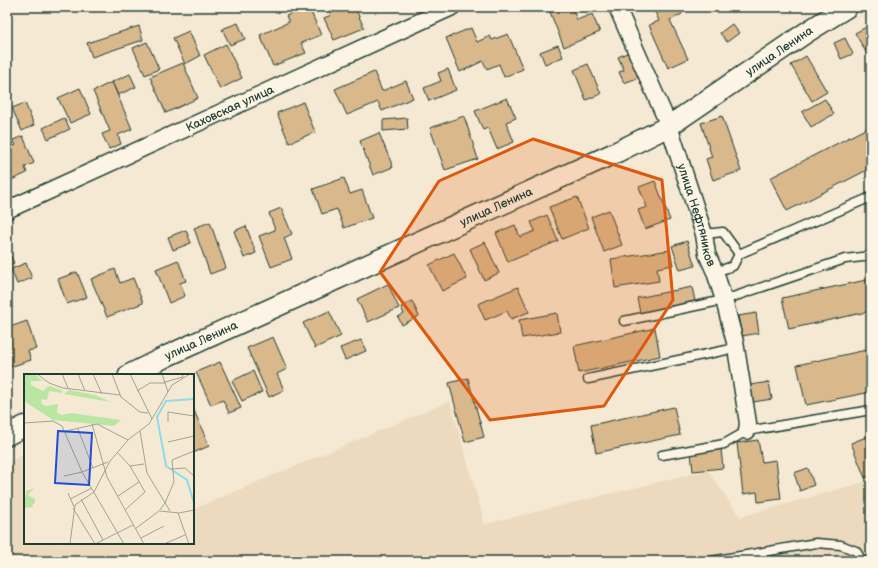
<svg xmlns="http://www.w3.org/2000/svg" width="878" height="568" font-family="'Balsamiq Sans',sans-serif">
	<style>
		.built { fill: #eddabe }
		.building { fill: #d9b88c; stroke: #1f3d34 }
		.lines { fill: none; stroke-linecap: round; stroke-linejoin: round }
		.service-casing { stroke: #1f3d34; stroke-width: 11 }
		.minor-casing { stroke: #1f3d34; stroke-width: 19 }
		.tertiary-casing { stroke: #1f3d34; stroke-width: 23 }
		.service { stroke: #fcf5e5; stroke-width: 8 }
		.minor { stroke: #fcf5e5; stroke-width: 16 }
		.tertiary { stroke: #fcf5e5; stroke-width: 20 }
		.marked { fill: #de580e; fill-opacity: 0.2; stroke: #de580e; stroke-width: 3; stroke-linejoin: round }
		.labels { text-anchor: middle; stroke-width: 3.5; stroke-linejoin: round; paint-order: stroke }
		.street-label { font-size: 12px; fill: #1f3d34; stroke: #fcf5e5 }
		.inset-river { fill: none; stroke: #8ddcea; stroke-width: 2 }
		.inset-road { fill: none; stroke: #9fa493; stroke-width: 1 }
		.view { fill: #1d4ed8; fill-opacity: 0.15; stroke: #1d4ed8; stroke-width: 2 }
		.inset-edge { fill: none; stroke: #1f3d34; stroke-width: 2 }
	</style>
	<rect width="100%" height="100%" fill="#f5e9d3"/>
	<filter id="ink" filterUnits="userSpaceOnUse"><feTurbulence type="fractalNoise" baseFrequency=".025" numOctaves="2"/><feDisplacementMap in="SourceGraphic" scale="8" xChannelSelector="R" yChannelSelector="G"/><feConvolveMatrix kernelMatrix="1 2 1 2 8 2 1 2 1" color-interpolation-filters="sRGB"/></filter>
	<g filter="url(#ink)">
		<!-- built -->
		<polygon class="built" points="450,401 485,524 708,470 740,517 871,480 871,561 7,561 7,463 25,453 25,543 193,543 193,509"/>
		<!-- building -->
		<g class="building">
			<polygon points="307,7 309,7 321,35 301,43 306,53 273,66 260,35 289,22 286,16"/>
			<polygon points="335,7 355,7 364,28 334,40 324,18 331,15 329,10"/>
			<polygon points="548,7 572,7 577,20 592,14 600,32 564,47"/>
			<polygon points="653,7 679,7 682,14 670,20 688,59 668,68 649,25 659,21"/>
			<polygon points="238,23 245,39 230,45 222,29"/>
			<polygon points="732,24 739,33 727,42 720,33"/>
			<polygon points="870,25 871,27 871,61 855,33"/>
			<polygon points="139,26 143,40 92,57 87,43"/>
			<polygon points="471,28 477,42 490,36 492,40 508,34 523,69 504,77 499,64 487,69 483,61 460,72 446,38"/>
			<polygon points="189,31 200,56 185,64 173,38"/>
			<polygon points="845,38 853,54 841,59 834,43"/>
			<polygon points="147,42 159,69 145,75 133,48"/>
			<polygon points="226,44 242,78 220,89 204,55"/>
			<polygon points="558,45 563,57 545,64 540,52"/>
			<polygon points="629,52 640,77 624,83 619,72 624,70 618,57"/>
			<polygon points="806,56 827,92 812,101 791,65"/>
			<polygon points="183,63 198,98 166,113 150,77"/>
			<polygon points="588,64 601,94 586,100 574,70"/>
			<polygon points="448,69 456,90 429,101 424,88 441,81 438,73"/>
			<polygon points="374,72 382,91 406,81 413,98 382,111 378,102 347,115 335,89"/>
			<polygon points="130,74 136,87 118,95 112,82"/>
			<polygon points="112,82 132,129 118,135 121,144 109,149 102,134 110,131 93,91"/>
			<polygon points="80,88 91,114 70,123 58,98"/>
			<polygon points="507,98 516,118 506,122 514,142 497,149 488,128 483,130 475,111"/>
			<polygon points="825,99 834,114 811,127 802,112"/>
			<polygon points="303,102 315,132 289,143 277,113"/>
			<polygon points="25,103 34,125 22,131 12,108"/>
			<polygon points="464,116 478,159 445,170 430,128"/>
			<polygon points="722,116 741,171 713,180 706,159 712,157 701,123"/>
			<polygon points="64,118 70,129 48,139 43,128"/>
			<polygon points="407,118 408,129 383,131 383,120"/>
			<polygon points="871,126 871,168 787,211 770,178"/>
			<polygon points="379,133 393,167 373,175 360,141"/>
			<polygon points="23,136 34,163 25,167 27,173 7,182 7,149 16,145 13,140"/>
			<polygon points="344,178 350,194 362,190 372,218 344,228 337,209 322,214 313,189"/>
			<polygon points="655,181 670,220 645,229 638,210 647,207 639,187"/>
			<polygon points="577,197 589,228 562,239 549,207"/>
			<polygon points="281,208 292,234 284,238 292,259 271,267 259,236 275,230 269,213"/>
			<polygon points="609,210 622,245 604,252 591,217"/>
			<polygon points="547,215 558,241 508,262 496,233 515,225 520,237 535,231 531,222"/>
			<polygon points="210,222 226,268 210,274 194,228"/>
			<polygon points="246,226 256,253 244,258 234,231"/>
			<polygon points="186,230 191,243 173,250 168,237"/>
			<polygon points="687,241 695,266 680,270 672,246"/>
			<polygon points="485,242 499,273 484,280 470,249"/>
			<polygon points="7,248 14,263 7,266"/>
			<polygon points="670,250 673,265 657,268 659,281 615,288 611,259"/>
			<polygon points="454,253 467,279 442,291 429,265"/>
			<polygon points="178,260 186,281 180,283 185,296 169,303 156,269"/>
			<polygon points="26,263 32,278 17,284 11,269"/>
			<polygon points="115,269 120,283 133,278 143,303 107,317 91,279"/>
			<polygon points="77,272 87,297 67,304 58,279"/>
			<polygon points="871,279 871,311 789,329 782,298"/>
			<polygon points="388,284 399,308 368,322 357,299"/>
			<polygon points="518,287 529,312 511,319 507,311 485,320 478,304"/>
			<polygon points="692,287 695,301 640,313 637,298"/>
			<polygon points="412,301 419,316 402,325 398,317 404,314 401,307"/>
			<polygon points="329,311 341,336 315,348 303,323"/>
			<polygon points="557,313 560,332 522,338 519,320"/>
			<polygon points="756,313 759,333 742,336 738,316"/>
			<polygon points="27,321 36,349 28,351 31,360 7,368 7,328"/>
			<polygon points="655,328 660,356 579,373 574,346"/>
			<polygon points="273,337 287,369 277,374 284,390 269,397 247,348"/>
			<polygon points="361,340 366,351 345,360 340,348"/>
			<polygon points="871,349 871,392 806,405 797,365"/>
			<polygon points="220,362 241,408 229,413 223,400 211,405 196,372"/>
			<polygon points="253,371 262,392 242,401 232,381"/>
			<polygon points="468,378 484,437 465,442 449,383"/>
			<polygon points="769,382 772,399 753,402 750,385"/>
			<polygon points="674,407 680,435 596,453 591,425"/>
			<polygon points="193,408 209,446 193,453"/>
			<polygon points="871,435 871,475 865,478 851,443"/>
			<polygon points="758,440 762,462 776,460 781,499 758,502 757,492 743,494 737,443"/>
			<polygon points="721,449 723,468 693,471 691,452"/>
			<polygon points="808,468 814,485 800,491 794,473"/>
		</g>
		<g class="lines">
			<defs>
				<g id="service">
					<polyline points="704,234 723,232 739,254"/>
					<polyline points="715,272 733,266 739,254 871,197"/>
					<polyline points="624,321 724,300 845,259 871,256"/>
					<polyline points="588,379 736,348"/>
					<polyline points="662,455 724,444 747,431 871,410"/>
					<polyline points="711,561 816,543 841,545 856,551 862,561"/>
				</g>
				<g id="minor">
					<path id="s1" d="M617,7L669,126L704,234L707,254L715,272L724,300L735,342L748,423L747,431"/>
					<path id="s2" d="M7,210L452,7"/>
				</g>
				<g id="tertiary">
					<path id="s3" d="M129,375L169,355L617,152L669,126L807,32L847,7"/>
					<polyline points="7,435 25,426"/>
				</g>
			</defs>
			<!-- service casing -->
			<use href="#service" class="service-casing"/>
			<!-- minor casing -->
			<use href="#minor" class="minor-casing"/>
			<!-- tertiary casing -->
			<use href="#tertiary" class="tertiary-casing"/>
			<!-- service -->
			<use href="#service" class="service"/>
			<!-- minor -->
			<use href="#minor" class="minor"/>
			<!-- tertiary -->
			<use href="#tertiary" class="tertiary"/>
		</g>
	</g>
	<!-- marked area -->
	<path class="marked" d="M533,139L662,180L673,300L604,406L490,420L380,272L439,181Z"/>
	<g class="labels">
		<!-- street labels -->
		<g class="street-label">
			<text dy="4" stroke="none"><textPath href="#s3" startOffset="728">улица Ленина</textPath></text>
			<text dy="4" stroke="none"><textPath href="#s2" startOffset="245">Каховская улица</textPath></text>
			<text dy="4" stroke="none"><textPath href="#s3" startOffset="404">улица Ленина</textPath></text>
			<text dy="4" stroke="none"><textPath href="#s1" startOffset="223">улица Нефтяников</textPath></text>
			<text dy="4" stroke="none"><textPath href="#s3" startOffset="80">улица Ленина</textPath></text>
		</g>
	</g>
	<!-- overview -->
	<g transform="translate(24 374)">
		<rect width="170" height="170" fill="#f5e9d3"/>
		<path d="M0,0L11,1L19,7H7V11L19,17L25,12L38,16V19L25,17L23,26L17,25L18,30L22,32L34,30L33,38L37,41L47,39L97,46L90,52L29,46L0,27ZM45,16L71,21L87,28L40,20ZM10,114L4,121L11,125V129L8,131L10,133L0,134L2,117Z" fill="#bae6a4"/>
		<path class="inset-river" d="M170,25L142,27L133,43L142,92L163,106L170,129"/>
		<path class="inset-road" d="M13,0L25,9L39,14L96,21M38,0L44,14M54,0L61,17M69,0L78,20M88,0L97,23L116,38L124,39M106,0L128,45M138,0L144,18M141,8L159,3L158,0M113,17L126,9H142M144,48V38L170,42M0,49L29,47L38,52L58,98L100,170M68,50L83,103L120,170M54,55L69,94M42,57L73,50L104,66M116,57L123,99L146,137M144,68L170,62M93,78L106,92L121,118L101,136M106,92L120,90M147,95L161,94L170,102M40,102L58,98L84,88M44,119L50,133M94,122L115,108M46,125L68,114M57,125L79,166M49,134L71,170M136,137L155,139L170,136M154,139L165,170M111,155L135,137L141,129L150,108L148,86L170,77M117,164L140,152M46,170L51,131L70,118L86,87L105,65L125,50L148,11L166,0M71,170L109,151M140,170L161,161"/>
		<path class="view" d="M34,57L68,59L65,111L31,109Z"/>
		<rect width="170" height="170" class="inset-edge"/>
	</g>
	<!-- margin -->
	<rect width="878" height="568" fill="none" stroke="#fcf5e5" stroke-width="24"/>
	<rect x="12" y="12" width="854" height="544" fill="none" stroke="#1f3d34" stroke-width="1.5" filter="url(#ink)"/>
</svg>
